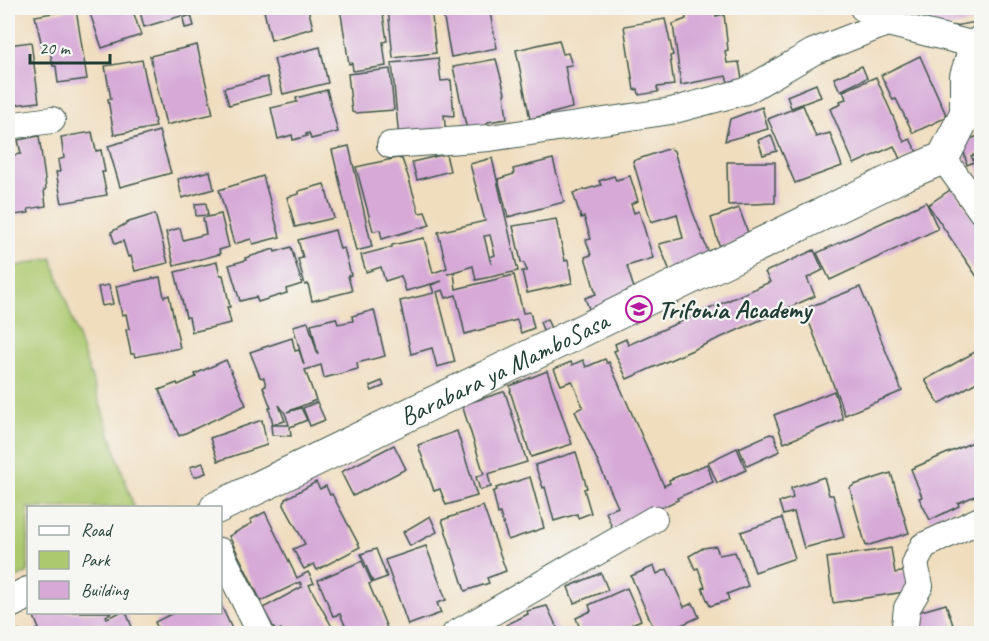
<svg xmlns="http://www.w3.org/2000/svg" width="989" height="641" font-family="Caveat,sans-serif">
	<style>
		.green { fill: #acc970; stroke: #668352; stroke-width: 1.5 }
		.building { fill: #d6a9d7; fill-rule: evenodd }
		.lines { fill: none; stroke-linecap: round; stroke-linejoin: round }
		.minor-casing { stroke: #3e5549; stroke-width: 28 }
		.tertiary-casing { stroke: #3e5549; stroke-width: 34 }
		.minor { stroke: #fff; stroke-width: 26 }
		.tertiary { stroke: #fff; stroke-width: 32 }
		.labels { text-anchor: middle; stroke-width: 4.5; stroke-linejoin: round; paint-order: stroke }
		.poi-label { font-size: 26px; font-weight: bold; fill: #1f3d34; stroke: #f6f6f2; text-anchor: start }
		.street-label { font-size: 26px; fill: #1f3d34; stroke: #f6f6f2 }
	</style>
	<rect width="100%" height="100%" fill="#f6f6f2"/>
	<filter id="ink" filterUnits="userSpaceOnUse"><feTurbulence type="fractalNoise" baseFrequency=".0167" numOctaves="2"/><feDisplacementMap in="SourceGraphic" scale="12" xChannelSelector="R" yChannelSelector="G"/><feConvolveMatrix kernelMatrix="1 2 1 2 8 2 1 2 1" color-interpolation-filters="sRGB"/></filter>
	<filter id="wash" filterUnits="userSpaceOnUse"><feTurbulence type="fractalNoise" baseFrequency=".008" numOctaves="4" result="noise"/><feDisplacementMap in="SourceGraphic" scale="24" xChannelSelector="R" yChannelSelector="G"/><feGaussianBlur stdDeviation="1.35" result="paint"/><feColorMatrix in="noise" values="0 0 0 0 0 0 0 0 0 0 0 0 0 0 0 0 0 1.4 0 .05"/><feComposite in="paint" operator="in"/></filter>
	<g filter="url(#wash)">
		<rect width="100%" height="100%" fill="#f0ddbe"/>
		<!-- green -->
		<polygon class="green" points="52,258 134,507 28,508 28,572 8,582 8,268"/>
		<g id="blocks">
			<!-- building -->
			<g class="building">
				<polygon points="88,8 132,8 141,35 102,48"/>
				<polygon points="139,8 190,8 191,13 144,27"/>
				<polygon points="275,8 308,8 313,28 271,40 264,11"/>
				<polygon points="340,8 382,8 387,41 383,42 386,66 353,71 352,63 349,64"/>
				<polygon points="388,8 431,8 436,53 393,58"/>
				<polygon points="442,8 489,8 497,48 451,57"/>
				<polygon points="685,8 714,8 716,16 724,14 728,50 725,51 727,63 739,62 742,79 728,82 726,76 681,85 673,24 686,19"/>
				<polygon points="926,8 982,8 982,21 933,30 929,26"/>
				<polygon points="76,9 87,79 58,83 56,66 53,66 49,45 42,46 35,16"/>
				<polygon points="191,15 194,26 185,28 183,18"/>
				<polygon points="665,19 673,55 670,56 674,85 657,87 658,92 639,95 638,89 634,90 624,26"/>
				<polygon points="559,40 563,54 568,53 572,65 565,66 572,108 530,119 516,50"/>
				<polygon points="31,42 39,102 14,105 8,61 8,45"/>
				<polygon points="197,45 213,114 166,125 150,56"/>
				<polygon points="320,47 328,83 283,94 274,59"/>
				<polygon points="920,56 947,117 913,133 896,99 893,100 881,75"/>
				<polygon points="438,58 441,81 451,80 454,116 444,115 446,133 399,139 392,63"/>
				<polygon points="496,59 505,93 504,94 507,119 488,122 487,125 467,130 453,67"/>
				<polygon points="142,60 156,127 114,135 108,99 111,99 105,66"/>
				<polygon points="862,66 867,78 840,91 834,78"/>
				<polygon points="390,69 394,110 355,113 352,112 348,74"/>
				<polygon points="267,77 271,94 229,105 224,88"/>
				<polygon points="876,77 904,142 910,139 917,152 900,159 894,146 854,164 830,109 841,104 840,101 846,99 843,91"/>
				<polygon points="816,84 821,97 791,108 787,96"/>
				<polygon points="327,90 338,132 311,139 309,133 306,134 307,136 293,140 292,135 278,139 271,108 297,102 296,98"/>
				<polygon points="803,105 816,137 830,133 842,166 795,183 768,119"/>
				<polygon points="762,107 768,129 725,141 730,119"/>
				<polygon points="159,131 171,173 120,187 108,146"/>
				<polygon points="92,132 96,151 101,150 105,172 102,172 107,195 62,203 56,172 60,172 58,160 64,158 61,137"/>
				<polygon points="771,135 777,151 763,155 758,140"/>
				<polygon points="981,135 982,152 971,156 974,162 967,165 962,142"/>
				<polygon points="39,136 45,179 46,190 44,190 46,206 28,209 29,213 8,216 8,156 21,154 18,140"/>
				<polygon points="349,146 372,247 356,251 332,150"/>
				<polygon points="670,148 674,151 692,210 711,259 670,271 659,244 683,238 677,214 651,222 633,161"/>
				<polygon points="446,154 450,171 417,180 412,162"/>
				<polygon points="982,156 982,178 981,178 974,159"/>
				<polygon points="397,158 402,159 408,176 419,213 425,212 430,225 382,239 380,230 373,231 356,167"/>
				<path d="M492,158L518,271L476,280L473,266L447,274L454,273L456,289L514,275L523,313L530,312L534,328L521,333L517,320L465,334L456,295L446,298L443,290L437,292L455,362L437,367L432,348L411,354L400,301L434,293L431,285L442,281L406,291L401,276L385,281L381,267L366,272L361,255L392,247V245L424,238L433,273L447,268L438,232L485,221L470,164ZM490,235L495,255L490,257L491,264L484,236Z"/>
				<polygon points="553,159 564,202 508,217 498,179 514,174 513,169"/>
				<polygon points="727,162 775,162 775,203 728,205"/>
				<polygon points="210,171 214,189 182,198 178,179"/>
				<polygon points="263,176 280,237 253,244 251,239 234,244 219,190"/>
				<polygon points="614,176 616,180 630,176 638,201 631,204 634,213 639,211 653,258 627,266 636,295 589,309 585,298 596,294 585,257 591,255 586,240 591,239 584,217 581,218 573,193 601,185 599,181"/>
				<polygon points="324,184 334,218 295,227 287,197 299,194 299,191"/>
				<polygon points="953,188 982,230 982,284 928,205"/>
				<polygon points="926,202 938,229 830,280 817,253"/>
				<polygon points="206,203 208,215 196,216 195,204"/>
				<polygon points="739,208 750,238 720,248 711,218"/>
				<polygon points="155,214 168,263 135,271 131,256 128,257 123,241 115,244 111,232 129,222"/>
				<polygon points="221,214 229,247 219,250 220,254 174,266 166,232 180,228 183,240 206,234 203,218"/>
				<polygon points="556,219 565,261 568,260 572,283 527,293 522,271 527,271 524,263 521,262 513,226"/>
				<polygon points="335,230 340,249 344,248 351,275 348,276 352,291 312,301 308,284 305,285 298,259 303,258 298,240"/>
				<polygon points="291,247 302,284 286,289 287,293 258,302 256,297 240,301 229,265 246,260 245,258 274,249 275,252"/>
				<polygon points="814,250 823,270 807,278 815,296 627,379 614,351 617,350 615,344 626,339 628,345 770,282 765,272"/>
				<polygon points="217,262 220,275 223,275 230,307 227,307 231,323 192,332 189,317 186,317 175,272"/>
				<polygon points="160,277 164,297 169,295 180,348 135,357 134,354 131,354 126,330 129,329 126,314 122,315 116,286"/>
				<polygon points="109,285 113,304 102,306 98,287"/>
				<polygon points="860,287 902,391 845,415 804,309"/>
				<polygon points="374,310 385,356 357,363 358,369 324,378 321,365 305,370 316,400 287,412 301,408 307,420 290,427 291,436 272,435 271,425 289,425 285,413 279,405 285,421 273,424 269,408 271,408 263,387 266,386 264,378 260,377 250,352 292,338 295,351 299,350 304,365 293,326 308,322 318,355 311,324 336,318 338,324 353,321 352,316"/>
				<polygon points="547,319 552,331 544,333 540,322"/>
				<polygon points="982,348 982,379 939,404 925,380"/>
				<polygon points="605,359 607,363 609,362 664,486 670,483 669,480 707,464 713,482 677,498 678,500 613,530 606,512 618,507 575,411 583,407 572,381 561,385 554,369 571,362 572,365 583,360 586,367"/>
				<polygon points="226,360 246,405 179,436 159,390 177,383 178,385 196,377 195,374"/>
				<polygon points="547,371 572,444 531,457 510,391 511,391 510,386"/>
				<polygon points="382,381 384,386 372,391 370,386"/>
				<polygon points="834,391 843,419 784,443 774,415"/>
				<polygon points="503,392 505,392 527,462 488,474 491,487 480,490 476,477 484,474 462,405"/>
				<polygon points="317,402 325,420 310,426 303,408"/>
				<polygon points="262,420 267,445 218,461 210,438"/>
				<polygon points="457,431 477,496 446,505 440,489 434,491 418,445"/>
				<polygon points="770,434 774,435 780,451 747,466 739,448"/>
				<polygon points="980,439 982,493 958,503 959,506 930,520 919,498 922,497 911,469"/>
				<polygon points="394,445 406,469 353,496 341,472"/>
				<polygon points="737,448 746,470 717,483 708,462"/>
				<polygon points="576,452 587,488 584,489 591,513 578,518 577,514 554,521 545,487 543,488 535,465"/>
				<polygon points="203,463 206,473 194,477 190,467"/>
				<polygon points="891,473 909,533 866,546 853,501 850,488 854,485"/>
				<polygon points="530,477 544,528 508,540 500,513 498,514 493,492 497,490 496,488"/>
				<polygon points="824,477 829,495 833,495 844,537 804,548 794,512 783,515 779,502 793,498 791,488"/>
				<polygon points="316,482 320,489 326,486 330,495 332,494 360,547 317,570 314,564 304,569 293,549 305,544 284,505 285,499"/>
				<polygon points="483,506 506,571 487,578 489,583 465,591 442,520"/>
				<polygon points="265,512 297,578 308,572 314,583 309,585 336,634 283,634 281,629 276,632 263,608 302,587 300,582 261,601 229,536 252,523 250,520"/>
				<polygon points="430,516 437,532 410,546 403,532"/>
				<polygon points="782,518 795,558 755,572 741,532"/>
				<polygon points="426,546 446,600 437,603 441,613 408,625 385,560"/>
				<polygon points="716,546 719,555 735,552 748,586 727,594 729,600 710,606 702,588 705,587 698,568 695,569 689,556 703,548"/>
				<polygon points="891,548 895,573 908,571 911,591 833,603 827,558"/>
				<polygon points="376,549 387,577 373,582 361,554"/>
				<polygon points="362,561 372,583 369,584 387,628 374,634 349,634 340,614 333,616 318,580"/>
				<polygon points="654,566 657,574 667,569 684,607 693,603 699,617 662,634 656,634 631,576"/>
				<polygon points="601,573 608,590 574,603 568,587"/>
				<polygon points="627,588 641,620 632,624 636,634 582,634 576,618 591,611 589,605"/>
				<polygon points="220,603 233,631 228,634 160,634 155,622 175,612 220,612"/>
				<polygon points="946,604 954,628 951,628 953,634 917,634 911,614"/>
				<polygon points="547,606 560,634 504,634 506,625 528,614 527,611"/>
				<polygon points="35,612 112,612 106,616 107,618 121,612 126,612 132,627 116,634 104,634 103,631 98,634 35,634 34,631 39,629 33,614"/>
				<polygon points="11,627 13,633 19,630 21,634 8,634 8,629"/>
				<polygon points="705,627 708,634 691,634"/>
			</g>
		</g>
	</g>
	<g filter="url(#ink)">
		<use href="#blocks" fill-opacity="0" stroke="#3e5549" stroke-width="1.5"/>
		<g class="lines">
			<defs>
				<g id="minor">
					<polyline points="863,8 887,23 976,45"/>
					<polyline points="8,126 52,120"/>
					<polyline points="390,145 490,138 671,111 746,91 813,52 887,23"/>
					<polyline points="943,158 982,212"/>
					<polyline points="220,551 261,634"/>
					<polyline points="455,634 654,519"/>
					<polyline points="904,634 907,608 920,586 915,564 923,546 982,519"/>
				</g>
				<g id="tertiary">
					<path id="s1" d="M216,508L903,175L943,158L966,113V76L976,45L982,41"/>
					<polyline points="8,603 28,593"/>
				</g>
			</defs>
			<!-- minor casing -->
			<use href="#minor" class="minor-casing"/>
			<!-- tertiary casing -->
			<use href="#tertiary" class="tertiary-casing"/>
			<!-- minor -->
			<use href="#minor" class="minor"/>
			<!-- tertiary -->
			<use href="#tertiary" class="tertiary"/>
		</g>
	</g>
	<!-- icons -->
	<defs>
		<symbol id="school-ring" viewBox="-11 -11 22 22"><circle r="9.5" fill="#f6f6f2" stroke="#b5179e" stroke-width="1.5"/><path d="M0-5L7-2L0 1L-7-2ZM-4 1L0 2.5L4 1V4Q0 6-4 4Z" fill="#b5179e"/></symbol>
	</defs>
	<g fill-rule="evenodd">
		<use href="#school-ring" x="624" y="294" width="30" height="30"/>
	</g>
	<g class="labels">
		<!-- poi labels -->
		<g class="poi-label">
			<text x="658" y="318">Trifonia Academy</text>
		</g>
		<!-- street labels -->
		<g class="street-label">
			<text dy="9" stroke="none"><textPath href="#s1" startOffset="320">Barabara ya MamboSasa</textPath></text>
		</g>
	</g>
	<!-- margin -->
	<rect width="989" height="641" fill="none" stroke="#f6f6f2" stroke-width="30"/>
	<!-- legend -->
	<rect x="27" y="506" width="195" height="108" fill="#f6f6f2" stroke="#a0aca6" stroke-width="1.5"/>
	<rect x="39" y="526" width="30" height="9" fill="#ffffff" stroke="#a0aca6" stroke-width="1.5"/>
	<text x="81" y="536" font-size="18" fill="#1f3d34">Road</text>
	<rect x="39" y="551" width="30" height="18" fill="#acc970" stroke="#a0aca6" stroke-width="1.5"/>
	<text x="81" y="566" font-size="18" fill="#1f3d34">Park</text>
	<rect x="39" y="581" width="30" height="18" fill="#d6a9d7" stroke="#a0aca6" stroke-width="1.5"/>
	<text x="81" y="596" font-size="18" fill="#1f3d34">Building</text>
	<!-- scale -->
	<path d="M30 54v9h80v-9" fill="none" stroke="#1f3d34" stroke-width="3"/>
	<text x="39" y="54" font-size="18" fill="#1f3d34" stroke="#f6f6f2" stroke-width="4.5" paint-order="stroke">20 m</text>
</svg>
